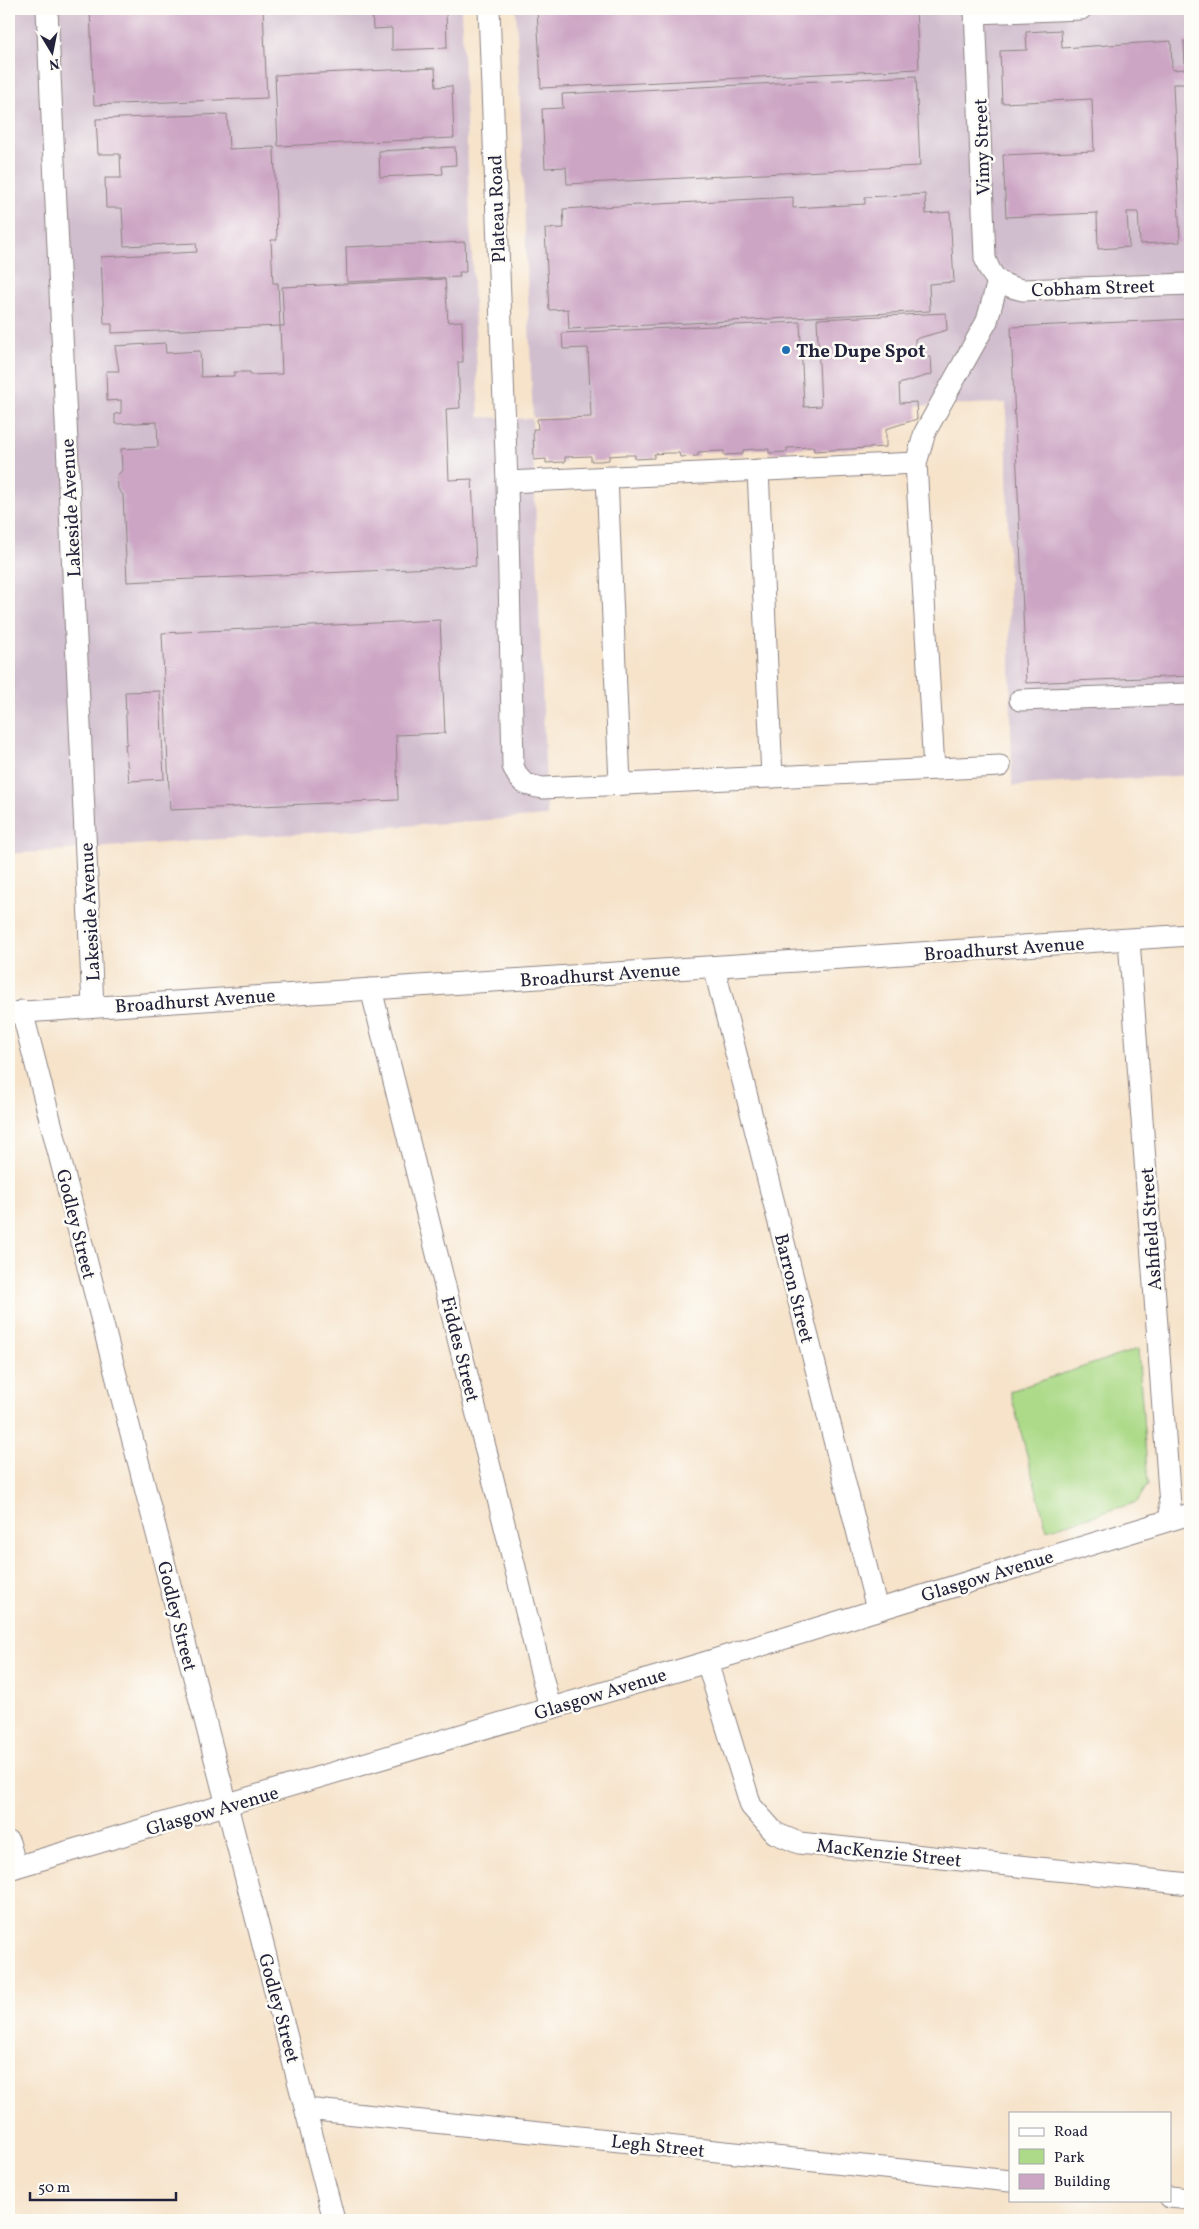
<svg xmlns="http://www.w3.org/2000/svg" width="1199" height="2229" font-family="Vollkorn,serif">
	<style>
		.industrial { fill: #d0bdcd }
		.green { fill: #acda88; stroke: #677e62 }
		.building { fill: #cca5c4 }
		.lines { fill: none; stroke-linecap: round; stroke-linejoin: round }
		.minor-casing { stroke: #8c8282; stroke-width: 23 }
		.minor { stroke: #fff; stroke-width: 21 }
		.poi-dot { fill: #1f6fb2; stroke: #fdfcf7; stroke-width: 2 }
		.labels { text-anchor: middle; stroke-width: 5; stroke-linejoin: round; paint-order: stroke }
		.street-label { font-size: 19px; fill: #22223b; stroke: #fdfcf7 }
		.poi-label { font-size: 19px; font-weight: bold; fill: #22223b; stroke: #fdfcf7; text-anchor: start }
	</style>
	<rect width="100%" height="100%" fill="#fdfcf7"/>
	<filter id="ink" filterUnits="userSpaceOnUse"><feTurbulence type="fractalNoise" baseFrequency=".02" numOctaves="2"/><feDisplacementMap in="SourceGraphic" scale="10" xChannelSelector="R" yChannelSelector="G"/><feConvolveMatrix kernelMatrix="1 2 1 2 8 2 1 2 1" color-interpolation-filters="sRGB"/></filter>
	<filter id="wash" filterUnits="userSpaceOnUse"><feTurbulence type="fractalNoise" baseFrequency=".0096" numOctaves="4" result="noise"/><feDisplacementMap in="SourceGraphic" scale="20" xChannelSelector="R" yChannelSelector="G"/><feGaussianBlur stdDeviation="1.12" result="paint"/><feColorMatrix in="noise" values="0 0 0 0 0 0 0 0 0 0 0 0 0 0 0 0 0 1.4 0 .05"/><feComposite in="paint" operator="in"/></filter>
	<g filter="url(#wash)">
		<rect width="100%" height="100%" fill="#f6e3ca"/>
		<!-- industrial -->
		<g class="industrial">
			<polygon points="9,9 461,9 479,417 532,419 547,816 9,854"/>
			<polygon points="516,9 1190,9 1190,775 1012,786 1006,403 533,418"/>
		</g>
		<!-- green -->
		<polygon class="green" points="1138,1349 1148,1484 1137,1502 1047,1530 1010,1391"/>
		<g id="blocks">
			<!-- building -->
			<g class="building">
				<polygon points="90,9 263,9 267,98 94,105"/>
				<polygon points="372,9 446,9 447,48 392,50 392,28 373,29"/>
				<polygon points="537,9 916,9 919,69 541,88"/>
				<polygon points="1061,30 1062,48 1171,41 1172,70 1185,69 1184,41 1190,41 1190,141 1187,141 1185,84 1173,84 1180,242 1140,244 1138,212 1127,212 1129,247 1098,249 1097,213 1006,217 1003,155 1094,151 1092,99 1002,103 1000,51 1027,50 1026,32"/>
				<polygon points="435,68 436,87 452,86 454,138 278,146 275,75"/>
				<polygon points="916,76 920,166 567,184 566,167 545,168 542,109 563,108 562,94"/>
				<polygon points="227,114 229,149 274,147 277,240 271,240 273,283 278,283 280,326 112,333 112,324 104,324 101,257 197,252 196,243 124,246 122,208 106,208 105,178 121,178 120,154 98,154 96,119"/>
				<polygon points="455,147 456,165 442,166 443,174 380,177 379,151"/>
				<polygon points="925,194 926,214 950,212 954,282 929,284 930,311 569,329 568,309 549,310 545,229 564,228 563,209 793,197 793,208 865,204 865,197"/>
				<polygon points="465,242 466,272 459,272 460,277 347,282 346,247"/>
				<polygon points="445,279 448,322 462,321 463,362 458,362 460,408 446,409 449,480 472,479 476,566 127,582 123,495 118,489 117,476 122,470 121,449 158,447 157,422 115,424 115,414 121,413 121,400 107,401 106,371 119,371 115,346 165,343 166,353 200,351 201,377 234,376 234,372 250,372 250,375 282,374 280,326 284,326 282,287"/>
				<polygon points="946,313 947,330 915,339 915,358 931,357 932,374 899,384 900,403 916,402 917,419 886,429 886,447 814,451 813,447 787,448 787,452 769,453 769,449 756,449 743,450 743,454 724,455 724,451 698,452 698,456 680,457 679,453 667,453 654,454 654,458 635,459 635,455 623,455 609,456 609,460 600,461 591,461 591,456 565,457 565,462 546,463 546,459 534,460 533,429 538,429 537,419 591,417 588,348 563,349 562,333 800,322 804,407 821,406 817,319"/>
				<polygon points="1190,319 1190,676 1026,683 1011,327"/>
				<polygon points="440,620 445,733 396,735 398,800 170,810 162,633"/>
				<polygon points="160,691 164,779 129,781 125,744 127,744 125,692"/>
				<polygon points="9,777 10,777 13,834 9,835"/>
			</g>
		</g>
	</g>
	<g filter="url(#ink)">
		<use href="#blocks" fill-opacity="0" stroke="#8c8282" stroke-width="1"/>
		<g class="lines">
			<defs>
				<g id="minor">
					<polyline points="47,9 93,1007"/>
					<polyline points="489,9 507,482 916,463 925,432 987,321 998,281"/>
					<path d="M975,9L985,258C992,281 1001,285 1023,290L1190,284"/>
					<polyline points="975,13 1081,9"/>
					<polyline points="916,463 934,769"/>
					<polyline points="758,470 772,777"/>
					<polyline points="607,477 620,784"/>
					<path d="M507,482L513,766C520,784 525,785 543,788L1000,766"/>
					<polyline points="1020,700 1190,694"/>
					<polyline points="1129,940 1171,1519"/>
					<polyline points="714,967 877,1609"/>
					<polyline points="371,989 550,1708"/>
					<polyline points="22,1011 334,2220"/>
					<polyline points="9,1013 1190,935"/>
					<polyline points="707,1662 751,1806 775,1833 799,1843 1190,1884"/>
					<polyline points="9,1842 16,1867"/>
					<polyline points="9,1869 707,1662 1190,1514"/>
					<polyline points="306,2109 1010,2181"/>
					<polyline points="1170,2197 1190,2199"/>
				</g>
			</defs>
			<!-- minor casing -->
			<use href="#minor" class="minor-casing"/>
			<!-- minor -->
			<use href="#minor" class="minor"/>
		</g>
	</g>
	<!-- markers -->
	<circle class="poi-dot" cx="786" cy="350" r="5"/>
	<g class="labels">
		<!-- street labels -->
		<g class="street-label">
			<text transform="translate(981 147) rotate(-92)" y="7">Vimy Street</text>
			<text transform="translate(496 209) rotate(-92)" y="7">Plateau Road</text>
			<text transform="translate(1093 287) rotate(-2)" y="7">Cobham Street</text>
			<text transform="translate(70 508) rotate(-93)" y="7">Lakeside Avenue</text>
			<text transform="translate(89 912) rotate(-93)" y="7">Lakeside Avenue</text>
			<text transform="translate(1004 948) rotate(-4)" y="7">Broadhurst Avenue</text>
			<text transform="translate(600 974) rotate(-4)" y="7">Broadhurst Avenue</text>
			<text transform="translate(195 1000) rotate(-4)" y="7">Broadhurst Avenue</text>
			<text transform="translate(77 1224) rotate(76)" y="7">Godley Street</text>
			<text transform="translate(1150 1229) rotate(-94)" y="7">Ashfield Street</text>
			<text transform="translate(795 1288) rotate(76)" y="7">Barron Street</text>
			<text transform="translate(461 1349) rotate(76)" y="7">Fiddes Street</text>
			<text transform="translate(987 1575) rotate(-17)" y="7">Glasgow Avenue</text>
			<text transform="translate(178 1616) rotate(76)" y="7">Godley Street</text>
			<text transform="translate(600 1693) rotate(-17)" y="7">Glasgow Avenue</text>
			<text transform="translate(212 1810) rotate(-16)" y="7">Glasgow Avenue</text>
			<text transform="translate(889 1852) rotate(6)" y="7">MacKenzie Street</text>
			<text transform="translate(280 2008) rotate(75)" y="7">Godley Street</text>
			<text transform="translate(658 2145) rotate(6)" y="7">Legh Street</text>
		</g>
		<!-- poi labels -->
		<g class="poi-label">
			<text x="796" y="357">The Dupe Spot</text>
		</g>
	</g>
	<!-- margin -->
	<rect width="1199" height="2229" fill="none" stroke="#fdfcf7" stroke-width="30"/>
	<!-- legend -->
	<rect x="1009" y="2112" width="162" height="90" fill="#fdfcf7" stroke="#a5a5ac"/>
	<rect x="1019" y="2128" width="25" height="8" fill="#ffffff" stroke="#a5a5ac"/>
	<text x="1054" y="2136" font-size="15" fill="#22223b">Road</text>
	<rect x="1019" y="2149" width="25" height="15" fill="#acda88" stroke="#a5a5ac"/>
	<text x="1054" y="2162" font-size="15" fill="#22223b">Park</text>
	<rect x="1019" y="2174" width="25" height="15" fill="#cca5c4" stroke="#a5a5ac"/>
	<text x="1054" y="2186" font-size="15" fill="#22223b">Building</text>
	<!-- north arrow -->
	<g transform="translate(52 52) rotate(170)" stroke="#fdfcf7" stroke-width="4" paint-order="stroke">
	<path d="M0-4L9 19L0 12L-9 19Z" fill="#22223b"/>
	<text y="-8" font-size="14" font-weight="bold" text-anchor="middle" fill="#22223b">N</text>
	</g>
	<!-- scale -->
	<path d="M30 2192v8h146v-8" fill="none" stroke="#22223b" stroke-width="2.5"/>
	<text x="38" y="2192" font-size="15" fill="#22223b" stroke="#fdfcf7" stroke-width="4" paint-order="stroke">50 m</text>
</svg>
